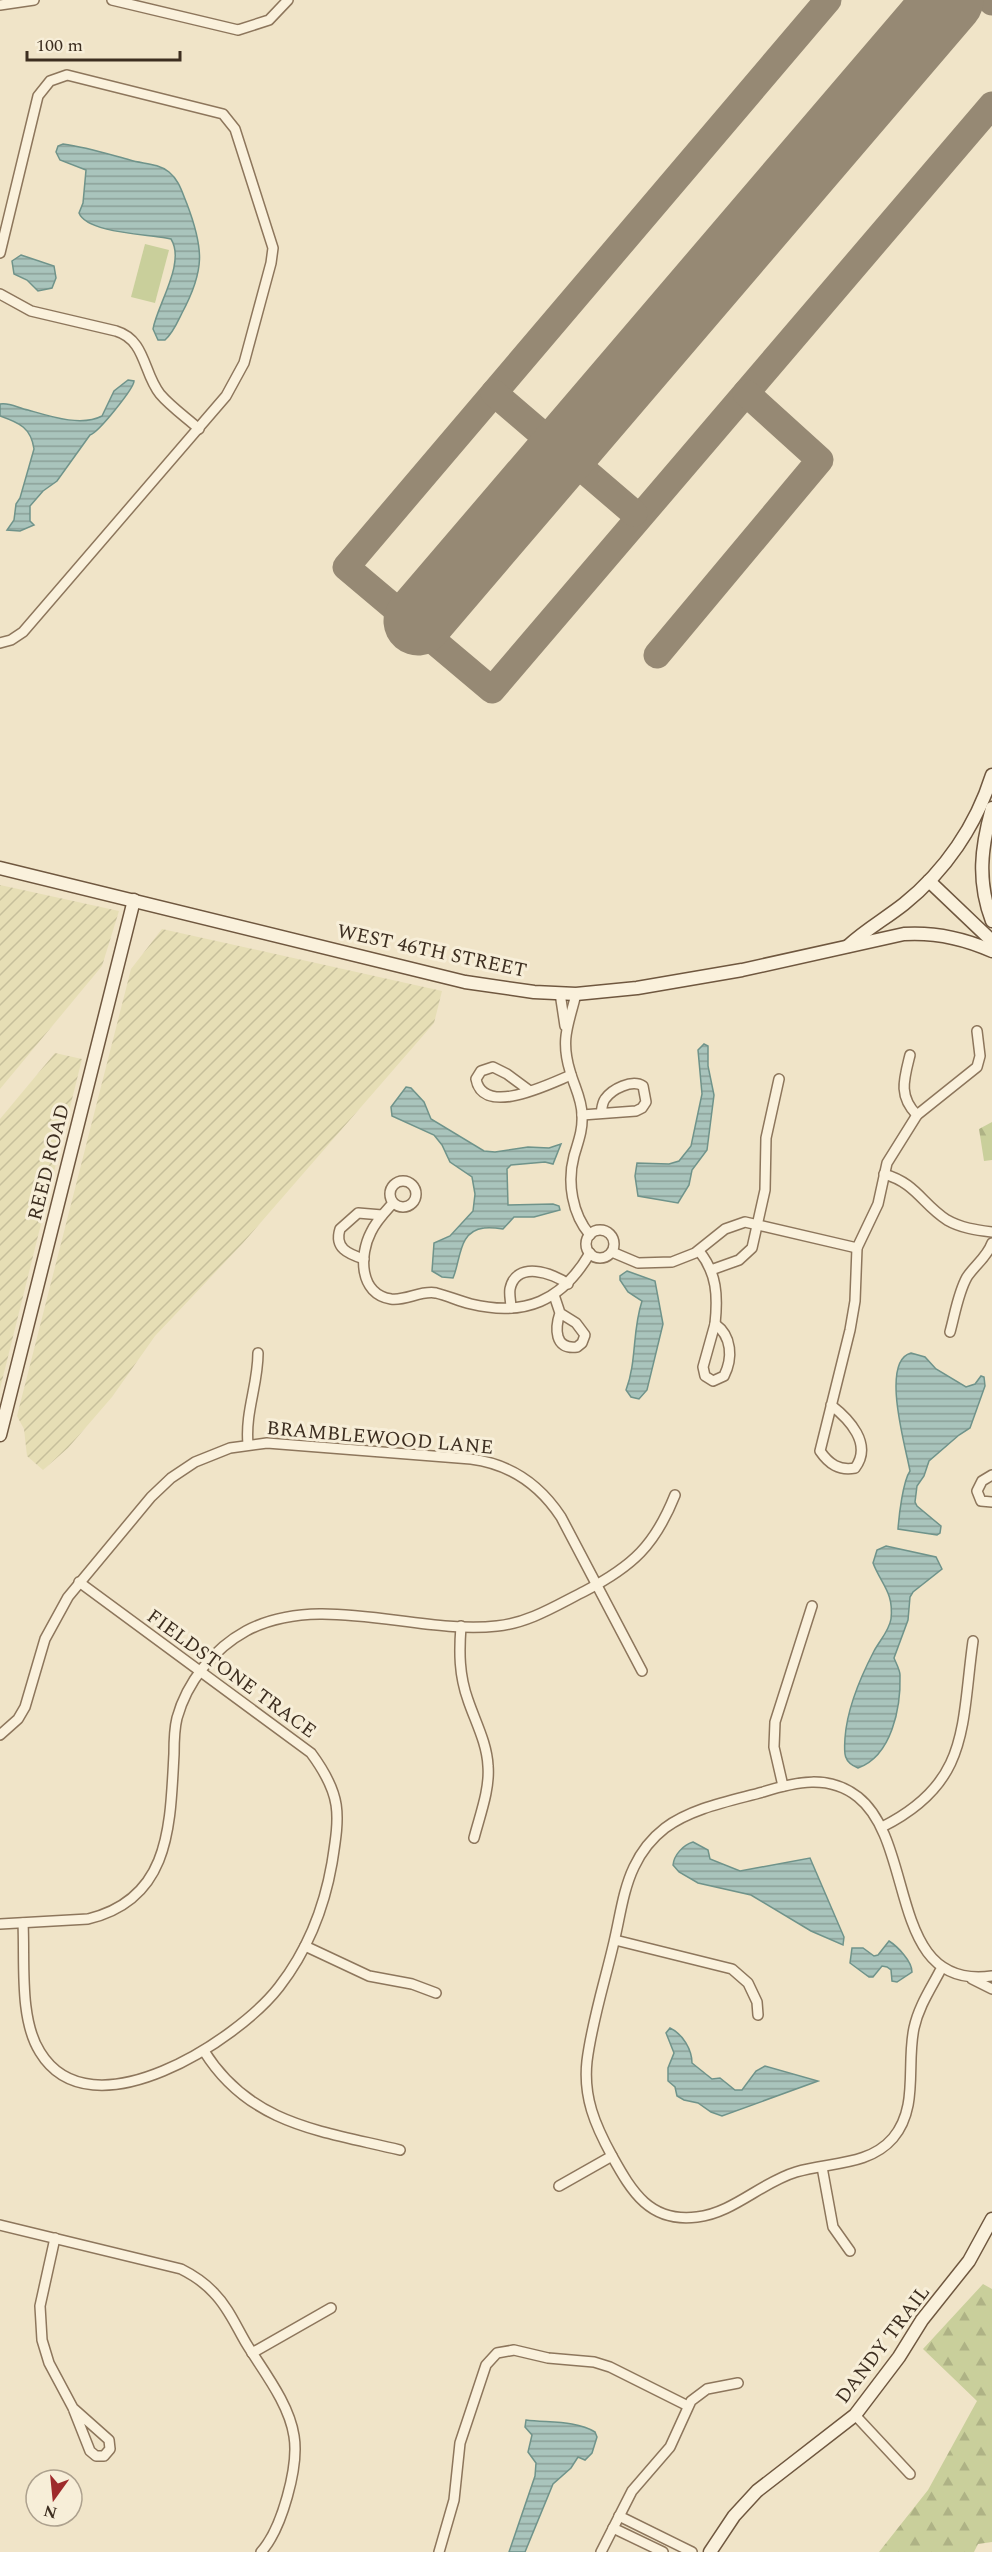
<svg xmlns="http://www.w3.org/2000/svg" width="992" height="2552" font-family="Spectral,serif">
<defs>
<pattern id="farmland-furrows" width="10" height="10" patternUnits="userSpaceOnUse" patternTransform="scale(1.5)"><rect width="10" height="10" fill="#e6deb5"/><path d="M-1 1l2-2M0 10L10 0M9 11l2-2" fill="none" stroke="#c6bf9b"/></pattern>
<pattern id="forest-firs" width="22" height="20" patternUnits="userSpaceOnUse" patternTransform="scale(1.5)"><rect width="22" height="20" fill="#c9cf9b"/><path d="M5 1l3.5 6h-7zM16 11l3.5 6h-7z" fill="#aeb285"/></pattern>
<pattern id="water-rules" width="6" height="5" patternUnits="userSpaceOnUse" patternTransform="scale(1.5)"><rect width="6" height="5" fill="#a9c4bc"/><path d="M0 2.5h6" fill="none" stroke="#8ba098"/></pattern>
</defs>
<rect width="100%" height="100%" fill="#f0e4c8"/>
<!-- farmland -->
<g fill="url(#farmland-furrows)">
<polygon points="0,885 119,911 102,966 0,1089"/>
<polygon points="162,929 442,991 434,1023 243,1243 155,1336 112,1397 68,1448 43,1470 27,1456 24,1429 17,1416 131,969"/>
<polygon points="55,1053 82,1059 0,1389 0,1119"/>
</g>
<!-- green -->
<polygon fill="#c9cf9b" points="145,244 169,250 155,303 131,297"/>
<!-- forest -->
<g fill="url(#forest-firs)">
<polygon points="992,1122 992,1160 984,1161 979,1129"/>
<polygon points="983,2284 992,2289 992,2542 978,2544 974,2552 879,2552 928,2490 977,2401 923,2349"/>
</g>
<!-- water -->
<g fill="url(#water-rules)" stroke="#6f938a" stroke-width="1.5">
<path d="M63 144C86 147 108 154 130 160 143 164 158 163 169 172 179 180 182 192 187 204 204 249 205 270 182 313 177 323 173 333 165 340H158L153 329C157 305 186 263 171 239L166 238C146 234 87 233 79 213L83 203 86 170 60 160 56 152 58 146Z"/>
<polygon points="21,255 54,266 56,278 52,288 38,291 27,280 14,274 12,261"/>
<path d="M128 380 134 381C134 388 99 432 90 435L57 481 43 491 30 506V521L34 525 20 531 7 530 14 520 16 504 20 498 34 449C31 428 20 423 0 416V404C9 402 18 408 28 410 49 416 81 427 102 416L114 391Z"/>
<polygon points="704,1044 708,1046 708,1066 714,1095 707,1150 692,1170 689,1185 678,1203 638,1196 635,1176 637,1163 669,1164 679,1161 691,1146 702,1094 698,1050"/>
<path d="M406 1087 411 1088 424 1102 431 1119 484 1151 495 1152 528 1147 549 1148 561 1144 553 1164 545 1162 511 1165 507 1169 508 1205 553 1204 559 1206 560 1210 534 1217H514L503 1229C497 1228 490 1227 484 1228 458 1231 461 1260 453 1278L442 1277 432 1271 434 1243 450 1236 473 1211 475 1194 472 1177 450 1162 442 1145 434 1135 392 1116 391 1107Z"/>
<path d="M627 1271 655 1281 663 1324 647 1390 639 1399 631 1397 626 1390C637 1361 632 1331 642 1301L628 1292 620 1280V1276Z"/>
<path d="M911 1353 925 1357 936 1369 966 1387 975 1384 981 1376 984 1377 985 1386 970 1428 959 1435 929 1461 924 1476 917 1486 915 1502 917 1506 941 1526 940 1533 937 1535 898 1529C899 1515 903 1481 910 1471 906 1448 880 1361 911 1353Z"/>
<path d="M886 1546 936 1557 942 1569 913 1592 910 1597 908 1620 894 1658C896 1663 900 1670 900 1675 901 1707 892 1756 858 1768 843 1762 844 1753 845 1738 847 1708 860 1678 874 1651 880 1640 889 1631 891 1619 894 1592 881 1584 873 1563L877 1550Z"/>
<path d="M693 1842 708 1850 710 1859 740 1871 810 1858 844 1937 843 1945 811 1931 751 1895 698 1883 679 1872 673 1865C674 1855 683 1845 693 1842Z"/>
<path d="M889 1941C897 1946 912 1961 912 1972L897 1982 892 1981 891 1970 887 1967 882 1966 873 1977H869L850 1963 852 1948H863L874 1956 878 1955Z"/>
<path d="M670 2028C683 2034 692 2050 692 2063L712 2079 720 2078 735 2090H742L756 2071 765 2066 818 2081 722 2116 711 2112 698 2103 684 2100 677 2096 675 2087 668 2081V2068L674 2053 666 2033Z"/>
<path d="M526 2420C547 2423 576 2420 595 2432L597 2437 592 2453 585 2460 578 2457 571 2468 553 2484 525 2552H509L535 2476 536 2463 528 2452 532 2435 525 2427Z"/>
</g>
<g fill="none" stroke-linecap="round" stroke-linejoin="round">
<!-- taxiway -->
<g stroke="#968974" stroke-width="27">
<polyline points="828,0 346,567 492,690 992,105"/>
<polyline points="990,0 992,2"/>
<polyline points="494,393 634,513"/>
<polyline points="657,655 820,460 746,393"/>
</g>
<!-- runway -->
<polyline stroke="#968974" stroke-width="69" points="418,621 949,0"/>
<defs>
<g id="street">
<polyline points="112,0 238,30 269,20 288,0"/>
<polyline points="0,5 34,0"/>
<polyline points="0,253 38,96 50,81 67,75 223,114 235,129 273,248 271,263 244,363 226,396 23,632 11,640 0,643"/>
<path d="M0 294 31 311 116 331C146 340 143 373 160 394 171 407 187 418 199 429"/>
<polyline points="560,993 565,1026"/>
<path d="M576 994C569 1024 560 1038 570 1071 574 1086 582 1099 582 1115 583 1130 578 1142 574 1156 567 1182 572 1214 590 1235"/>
<path d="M910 1055C904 1079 898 1096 917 1115"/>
<path d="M530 1091 507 1074 493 1067 481 1071 476 1079C483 1118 551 1083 571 1075"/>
<path d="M582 1115 636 1111 642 1108 646 1102 643 1086C632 1079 612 1089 605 1099 602 1103 602 1109 601 1113"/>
<path d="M884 1174C916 1183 922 1204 947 1220 961 1228 976 1230 992 1232"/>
<circle cx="403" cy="1194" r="13"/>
<path d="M393 1203C385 1212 376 1221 371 1232 359 1255 359 1294 391 1299 406 1301 421 1290 436 1293 448 1296 459 1301 471 1304 525 1317 562 1301 590 1253"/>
<circle cx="600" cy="1244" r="14"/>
<path d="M699 1251C717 1273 718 1296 715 1324"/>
<polyline points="612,1252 638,1263 672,1262 695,1253 725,1229 745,1222 857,1248"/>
<path d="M364 1259C348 1254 334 1248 340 1229L358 1213 382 1215"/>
<polyline points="711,1270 739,1260 752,1248 765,1190 766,1138 779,1079"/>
<path d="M554 1295 560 1313 576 1323 585 1335 582 1343 577 1347C554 1350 555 1328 560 1313"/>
<path d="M511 1308C511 1302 509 1295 510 1289 516 1260 553 1273 568 1284"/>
<path d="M715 1324C732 1336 733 1358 724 1376L713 1381 705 1376 703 1367Z"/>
<path d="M950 1332C955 1314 958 1293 967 1277 975 1265 987 1257 992 1243"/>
<path d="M831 1405C849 1419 873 1444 855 1468 839 1471 829 1464 820 1451L850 1330 855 1301 857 1248 878 1204 887 1163 917 1115 977 1067 980 1056 977 1031"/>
<path d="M248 1444C245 1412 258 1385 258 1353"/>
<polyline points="992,1475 982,1481 977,1491 981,1501 992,1502"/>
<path d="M461 1626C459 1652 459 1675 468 1700 475 1721 487 1743 488 1766 490 1789 480 1815 474 1838"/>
<path d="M0 1735 18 1719 25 1707 45 1639 68 1597 151 1497 171 1478 195 1462 230 1448 267 1443 471 1459C510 1464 540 1485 561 1517L642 1671"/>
<polyline points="783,1786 774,1747 775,1722 812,1606"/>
<path d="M882 1827C970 1783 961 1727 973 1641"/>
<path d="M23 1923C25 1962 19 2019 40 2052 91 2136 238 2040 279 1987 307 1951 324 1909 332 1863 340 1813 342 1795 311 1753L79 1582"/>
<path d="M0 1924 88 1919C171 1899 170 1825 174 1754 174 1742 174 1730 177 1718 187 1682 213 1649 246 1631 320 1591 417 1635 497 1626 529 1623 557 1605 585 1591 633 1566 655 1545 675 1495"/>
<polyline points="615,1940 732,1969 748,1983 757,2002 758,2015"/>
<polyline points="305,1946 369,1976 412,1984 436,1993"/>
<path d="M942 1967C932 1987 919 2005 914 2028 906 2065 919 2107 893 2138 869 2166 829 2162 796 2172 762 2182 733 2213 697 2217 650 2223 632 2192 612 2156 595 2125 583 2097 587 2061 592 2021 605 1981 614 1942 620 1917 623 1890 634 1867 641 1852 652 1838 665 1828 692 1808 730 1801 763 1792 795 1782 829 1774 858 1797 917 1844 887 1991 992 1976"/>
<polyline points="972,1979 992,1989"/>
<path d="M204 2051C250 2125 322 2131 400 2150"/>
<polyline points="822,2167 833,2227 850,2251"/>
<polyline points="559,2186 612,2156"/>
<path d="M0 2225 181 2269C193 2275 205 2283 214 2293 228 2307 236 2326 246 2343 263 2371 289 2403 294 2436 299 2466 282 2529 261 2552"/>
<polyline points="55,2238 40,2306 42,2340 49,2363 73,2408 90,2451 96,2456 104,2456 110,2449 109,2440 73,2408"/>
<polyline points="252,2353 331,2308"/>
<polyline points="855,2415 910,2474"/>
<polyline points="619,2516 692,2552"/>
<polyline points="613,2528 663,2552"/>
<polyline points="439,2552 454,2500 460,2443 486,2365 497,2353 514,2350 548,2358 594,2362 610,2367 688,2406"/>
<polyline points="601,2552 632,2491 670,2447 691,2401 707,2389 738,2383"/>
</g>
<g id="secondary">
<path d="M992 808C981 848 977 881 992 921"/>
<path d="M0 868 465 982 534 992 576 994 637 988 742 970 904 934C936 932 963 938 992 951"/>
<polyline points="929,881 992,941"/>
<path d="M848 946C865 930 885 919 904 904 945 871 976 826 992 775"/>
<polyline points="0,1435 134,900"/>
<polyline points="710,2552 734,2516 757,2491 855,2415 899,2357 922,2320 969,2261 992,2219"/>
</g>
</defs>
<!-- street casing -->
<use href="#street" stroke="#8d765c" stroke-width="12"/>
<!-- secondary casing -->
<use href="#secondary" stroke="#6f573f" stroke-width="15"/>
<!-- street -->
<use href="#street" stroke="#faf1dc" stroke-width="9"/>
<!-- secondary -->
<use href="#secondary" stroke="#faf1dc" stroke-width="12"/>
</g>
<g text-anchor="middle" stroke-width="6" stroke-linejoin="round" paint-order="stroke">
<!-- street labels -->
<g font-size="20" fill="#3d2e20" stroke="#f7eed8">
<text transform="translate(432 950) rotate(12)" y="7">WEST 46TH STREET</text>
<text transform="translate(48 1162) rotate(-76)" y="7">REED ROAD</text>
<text transform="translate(380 1437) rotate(5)" y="7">BRAMBLEWOOD LANE</text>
<text transform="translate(232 1673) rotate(36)" y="7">FIELDSTONE TRACE</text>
<text transform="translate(882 2344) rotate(-53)" y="7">DANDY TRAIL</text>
</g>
</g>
<!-- north arrow -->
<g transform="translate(54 2498) rotate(195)"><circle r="28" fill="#f7eed8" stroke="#ada18e" stroke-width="1.5"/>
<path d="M0-4.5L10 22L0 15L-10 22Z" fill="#9e2a2b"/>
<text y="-9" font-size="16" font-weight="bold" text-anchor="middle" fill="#3d2e20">N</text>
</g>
<!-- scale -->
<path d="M27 51v9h153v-9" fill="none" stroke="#3d2e20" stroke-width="3"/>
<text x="36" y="51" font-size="18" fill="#3d2e20" stroke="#f7eed8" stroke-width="4.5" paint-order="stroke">100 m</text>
</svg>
